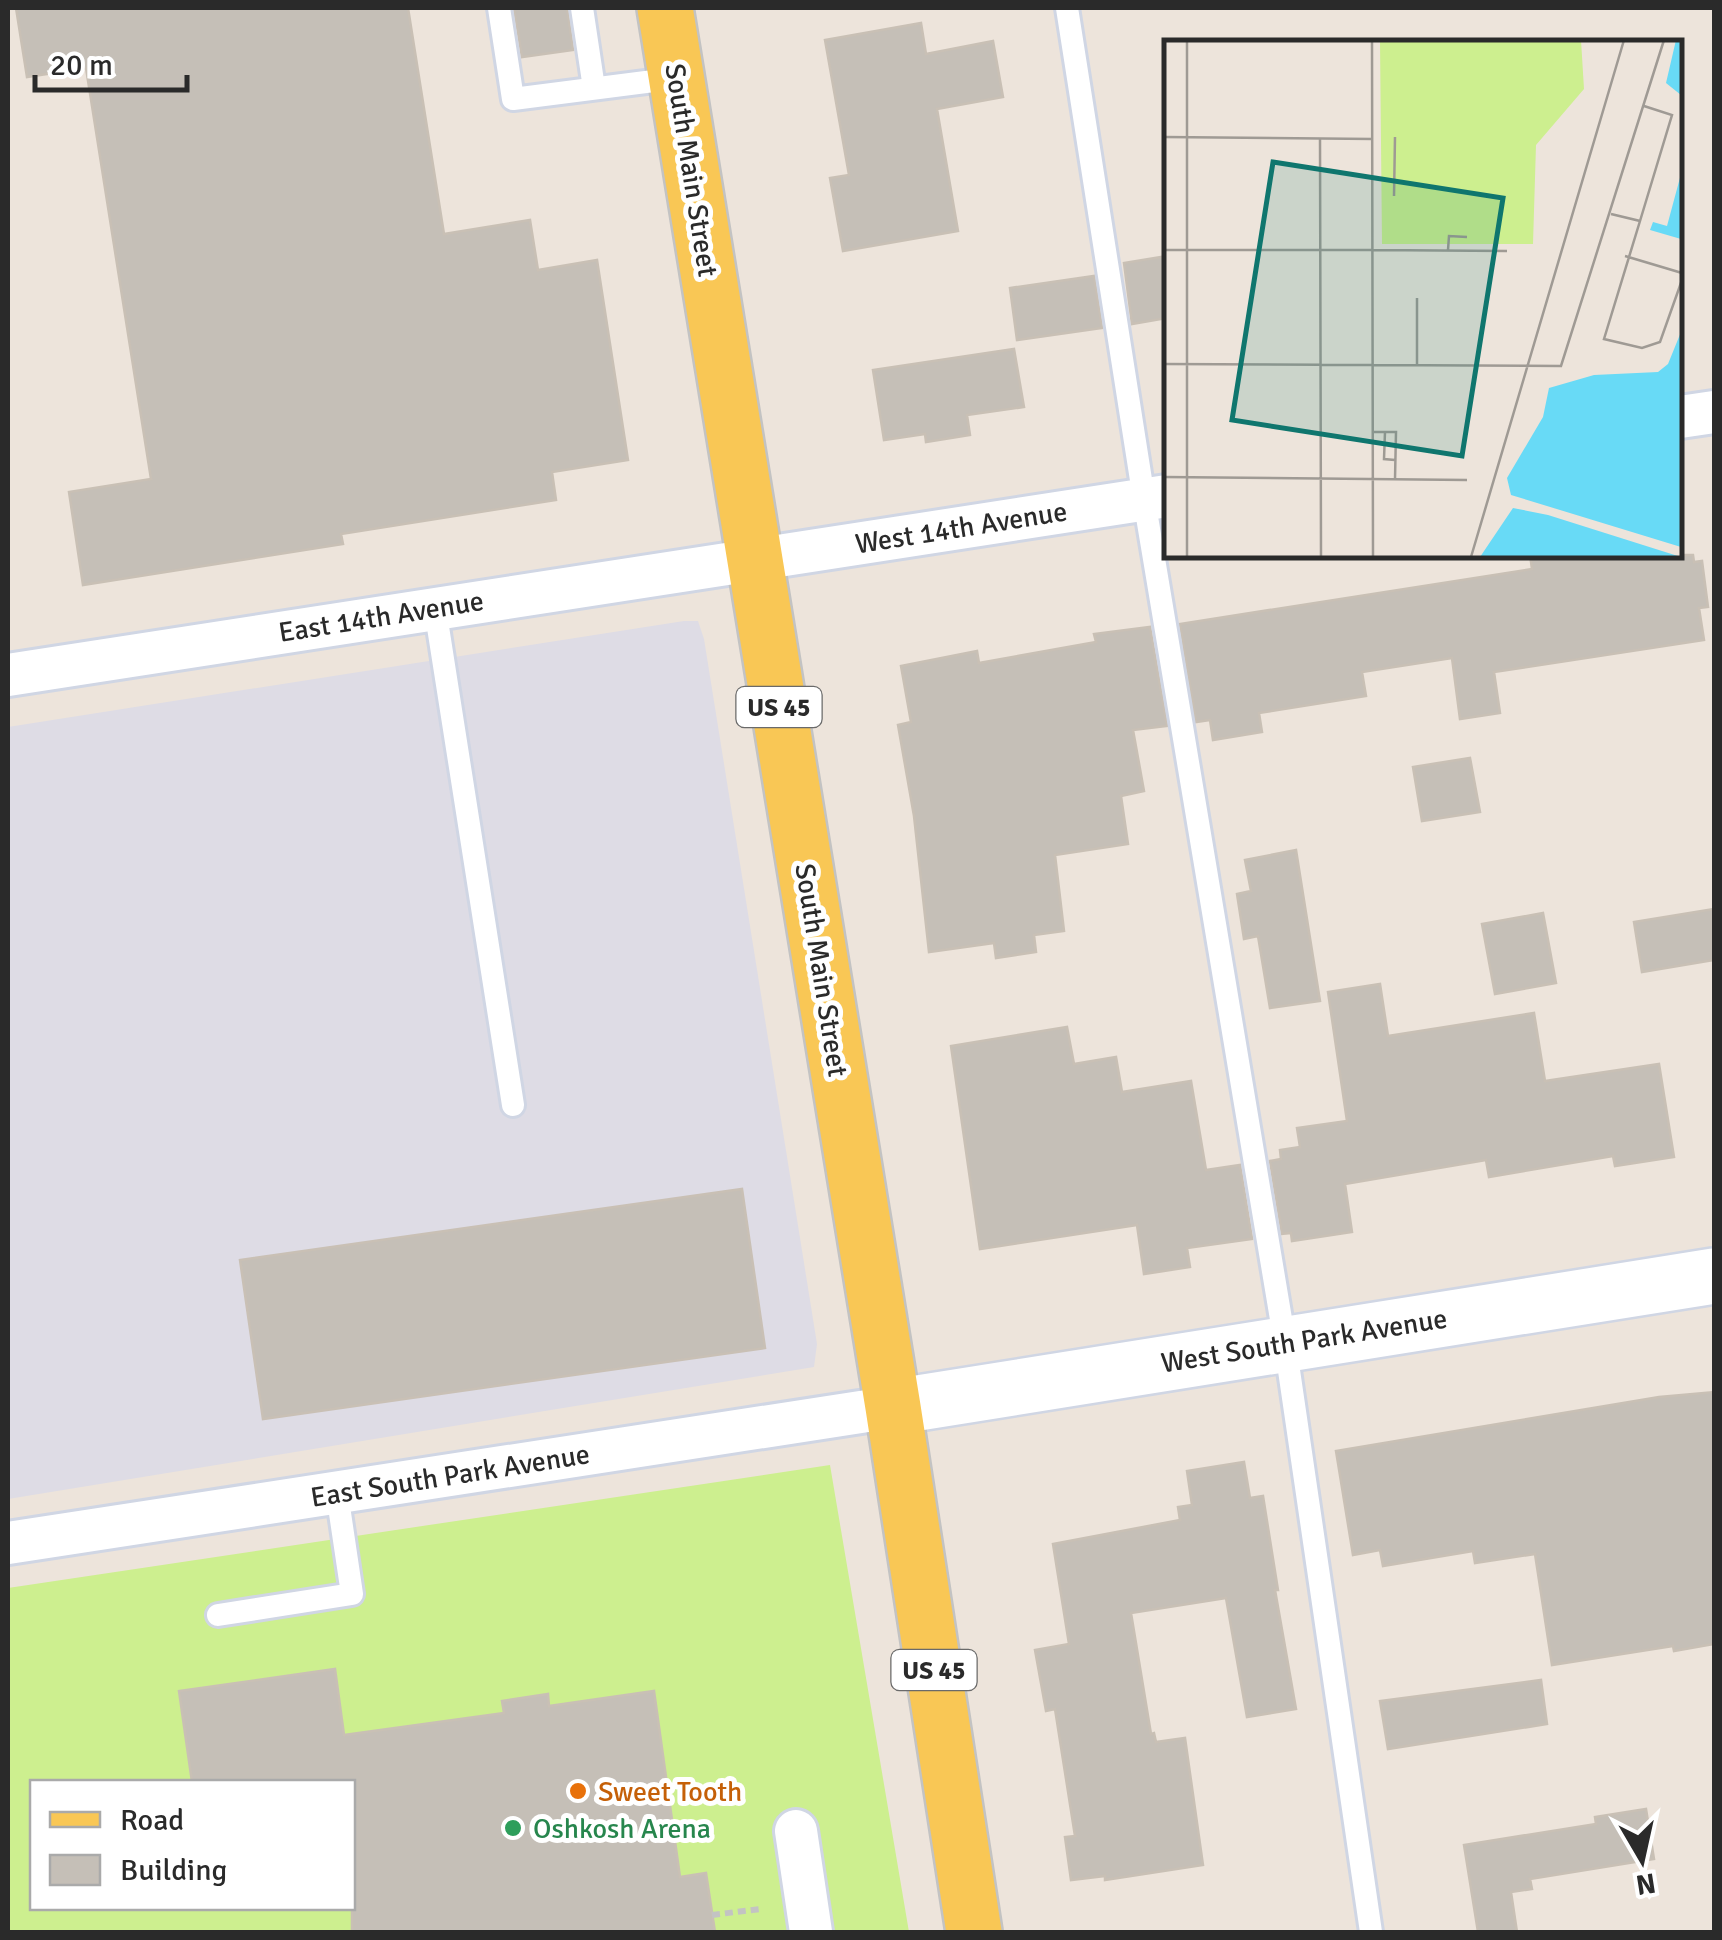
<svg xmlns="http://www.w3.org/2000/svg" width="1722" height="1940" font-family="Signika,sans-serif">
<rect width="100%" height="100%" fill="#ede4db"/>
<!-- industrial -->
<polygon fill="#dedce5" points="684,621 698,621 704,639 817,1344 814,1367 8,1499 8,727"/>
<!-- pitch -->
<path fill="#cdef8f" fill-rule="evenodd" d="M830 1465 909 1932H8V1588ZM32 1782H352V1908H32Z"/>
<!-- building -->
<g fill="#c5bfb7" stroke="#c9c0b5" stroke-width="2.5">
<polygon points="16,8 408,8 444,234 530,220 538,270 597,260 628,460 552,472 556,500 341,534 343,544 83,585 69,492 151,479 86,68 27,77"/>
<polygon points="514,8 567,8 573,50 522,57"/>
<polygon points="921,23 926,54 993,41 1003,97 937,109 958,231 843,251 830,178 849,175 825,40"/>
<polygon points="1167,256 1167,318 1132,324 1124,263"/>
<polygon points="1094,276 1102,328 1017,340 1010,288"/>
<polygon points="1014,349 1024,407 967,415 970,435 926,442 925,434 884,440 873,370"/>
<polygon points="1530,555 1693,555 1694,562 1702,561 1708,607 1699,608 1704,640 1494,672 1500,713 1460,719 1452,658 1362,672 1366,696 1259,713 1262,732 1213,740 1210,720 1196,722 1180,624 1532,569"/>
<polygon points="1150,627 1167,726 1133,730 1144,791 1121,796 1128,844 1055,855 1064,931 1034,935 1036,952 996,958 994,943 929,952 914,816 898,725 911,722 901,666 977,651 979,663 1096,642 1094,634"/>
<polygon points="1470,758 1480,812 1422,821 1413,767"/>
<polygon points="1296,850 1320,1001 1270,1008 1258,936 1244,939 1237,894 1251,891 1245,860"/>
<polygon points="1714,909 1714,960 1642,972 1634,922"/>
<polygon points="1543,913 1556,983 1495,994 1482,924"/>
<polygon points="1380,984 1388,1036 1534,1013 1545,1081 1659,1064 1674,1157 1615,1166 1613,1156 1489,1177 1486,1160 1345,1184 1352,1232 1292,1241 1291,1233 1282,1234 1270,1161 1281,1159 1280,1150 1300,1147 1297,1128 1347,1121 1328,992"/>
<polygon points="1067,1027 1074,1064 1116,1057 1122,1092 1191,1081 1206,1170 1240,1165 1252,1239 1187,1248 1190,1267 1144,1274 1137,1225 980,1249 951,1046"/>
<polygon points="742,1189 765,1348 263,1419 240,1260"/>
<polygon points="1714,1392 1714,1644 1674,1651 1673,1646 1552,1665 1535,1554 1475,1563 1473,1551 1383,1566 1380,1550 1353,1555 1336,1451 1659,1397"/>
<polygon points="1244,1462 1250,1498 1263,1496 1278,1590 1275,1590 1296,1709 1247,1717 1226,1598 1131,1613 1151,1734 1154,1733 1156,1742 1185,1738 1203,1865 1105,1880 1105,1876 1071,1880 1065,1837 1075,1836 1055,1709 1046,1711 1035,1650 1069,1644 1053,1544 1180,1520 1178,1507 1192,1505 1187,1471"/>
<polygon points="335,1669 344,1735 504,1713 502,1701 548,1694 549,1706 654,1691 680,1877 706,1873 715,1932 352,1932 352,1782 192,1782 179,1691"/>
<polygon points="1541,1680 1547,1724 1388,1749 1380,1701"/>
<polygon points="1646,1809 1654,1859 1530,1879 1532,1889 1511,1892 1517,1932 1478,1932 1464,1845 1596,1824 1595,1817"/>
</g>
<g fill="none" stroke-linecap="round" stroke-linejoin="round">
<defs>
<g id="lane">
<polyline points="499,8 513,99 677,78"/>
<polyline points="582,8 594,88"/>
<polyline points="1067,8 1144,499 1285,1343 1371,1932"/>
<polyline points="435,608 513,1105"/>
<polyline points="218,1615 352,1594 337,1493"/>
</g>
<g id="street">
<polyline points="1680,417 1714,412"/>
<polyline points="8,675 1167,496"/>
<polyline points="8,1543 893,1407"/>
<polyline points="796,1831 811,1932"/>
</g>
<polyline id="secondary" points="893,1407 1714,1276"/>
<polyline id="primary" points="665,8 893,1407 974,1932"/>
</defs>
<!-- lane casing -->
<use href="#lane" stroke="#d0d6e4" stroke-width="28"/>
<!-- street casing -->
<use href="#street" stroke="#d0d6e4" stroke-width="48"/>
<!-- secondary casing -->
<use href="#secondary" stroke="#d0d6e4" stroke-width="60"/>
<!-- primary casing -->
<use href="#primary" stroke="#c3c3c3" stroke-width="60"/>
<!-- path -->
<polyline stroke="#c3c3c3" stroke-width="6" stroke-dasharray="8 5" stroke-linecap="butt" points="712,1915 760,1909"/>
<!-- lane -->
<use href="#lane" stroke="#fff" stroke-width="22"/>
<!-- street -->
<use href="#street" stroke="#fff" stroke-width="42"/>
<!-- secondary -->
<use href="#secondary" stroke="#fff" stroke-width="55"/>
<!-- primary -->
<use href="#primary" stroke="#f9c755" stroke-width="55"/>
</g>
<!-- markers -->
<circle fill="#e8710a" stroke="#fff" stroke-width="4" cx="578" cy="1791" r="10"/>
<circle fill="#2e9e5b" stroke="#fff" stroke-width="4" cx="513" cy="1828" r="10"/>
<g text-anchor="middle" stroke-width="10" stroke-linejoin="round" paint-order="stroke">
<!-- shield labels -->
<g fill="#fff" stroke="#6a6a6a" stroke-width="2.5">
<rect x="736.5" y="687" width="85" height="40" rx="8"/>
<rect x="891.5" y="1650" width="85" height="40" rx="8"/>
</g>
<g font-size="25" font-weight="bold" fill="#2a2a2a">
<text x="779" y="716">US 45</text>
<text x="934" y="1679">US 45</text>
</g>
<!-- street labels -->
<g font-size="28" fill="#2a2a2a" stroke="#fff">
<text transform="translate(692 170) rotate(81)" y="10">South Main Street</text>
<text transform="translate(961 527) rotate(-9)" y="10">West 14th Avenue</text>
<text transform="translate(381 616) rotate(-9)" y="10">East 14th Avenue</text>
<text transform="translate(822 970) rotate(81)" y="10">South Main Street</text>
<text transform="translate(1304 1340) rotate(-9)" y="10">West South Park Avenue</text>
<text transform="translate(450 1475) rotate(-9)" y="10">East South Park Avenue</text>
</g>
<!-- food labels -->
<g font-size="28" fill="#c56008" stroke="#fff" text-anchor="start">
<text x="598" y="1801">Sweet Tooth</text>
</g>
<!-- leisure labels -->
<g font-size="28" fill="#27864d" stroke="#fff" text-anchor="start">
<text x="533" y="1838">Oshkosh Arena</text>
</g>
</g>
<!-- overview -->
<g transform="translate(1164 40)">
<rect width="518" height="518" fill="#ede4db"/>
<path d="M417 0 420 49 372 105 369 204H218L216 1Z" fill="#cdef8f"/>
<path d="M512 0H517V55L502 43ZM517 134V199L486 190 489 182 503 186ZM517 292V507L347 455 343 438 379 377 385 348 430 335 494 332 504 324ZM349 468 384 475 517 517H316Z" fill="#68daf6"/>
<path fill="none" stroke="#9f9a94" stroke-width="2.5" d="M208 0 209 517M0 97 209 99M156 98 157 517M230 156 231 97M447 174 476 181 440 299 478 308 496 302 518 240M476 181 508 75 480 66M0 210H208M208 210 343 211M284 210 285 196 303 197M461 216 518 233M0 324 397 326 500 0M253 326V258M209 392H232L231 439M221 392 220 419 231 420M0 437 303 440M23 517V0M307 517 460 0"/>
<path fill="#0f766e" fill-opacity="0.15" stroke="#0f766e" stroke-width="5" d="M109 122 339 158 298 416 68 380Z"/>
<rect width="518" height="518" fill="none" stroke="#2a2a2a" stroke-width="5"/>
</g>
<!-- border -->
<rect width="1722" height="1940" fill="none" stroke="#2a2a2a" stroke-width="20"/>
<!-- legend -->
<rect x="30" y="1780" width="325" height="130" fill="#ffffff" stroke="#aaaaaa" stroke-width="2.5"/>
<rect x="50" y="1812" width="50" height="15" fill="#f9c755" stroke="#aaaaaa" stroke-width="2.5"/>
<text x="120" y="1830" font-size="30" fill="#2a2a2a">Road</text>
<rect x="50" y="1855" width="50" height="30" fill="#c5bfb7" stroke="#aaaaaa" stroke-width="2.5"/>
<text x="120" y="1880" font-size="30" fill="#2a2a2a">Building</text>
<!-- north arrow -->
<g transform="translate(1642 1860) rotate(171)" stroke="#ffffff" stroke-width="8" paint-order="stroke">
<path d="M0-8L18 38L0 25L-18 38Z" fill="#2a2a2a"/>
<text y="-15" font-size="28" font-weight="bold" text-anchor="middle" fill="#2a2a2a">N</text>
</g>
<!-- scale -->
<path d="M35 75v15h152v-15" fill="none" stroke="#2a2a2a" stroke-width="5"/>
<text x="50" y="75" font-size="30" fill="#2a2a2a" stroke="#ffffff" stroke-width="8" paint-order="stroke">20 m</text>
</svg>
